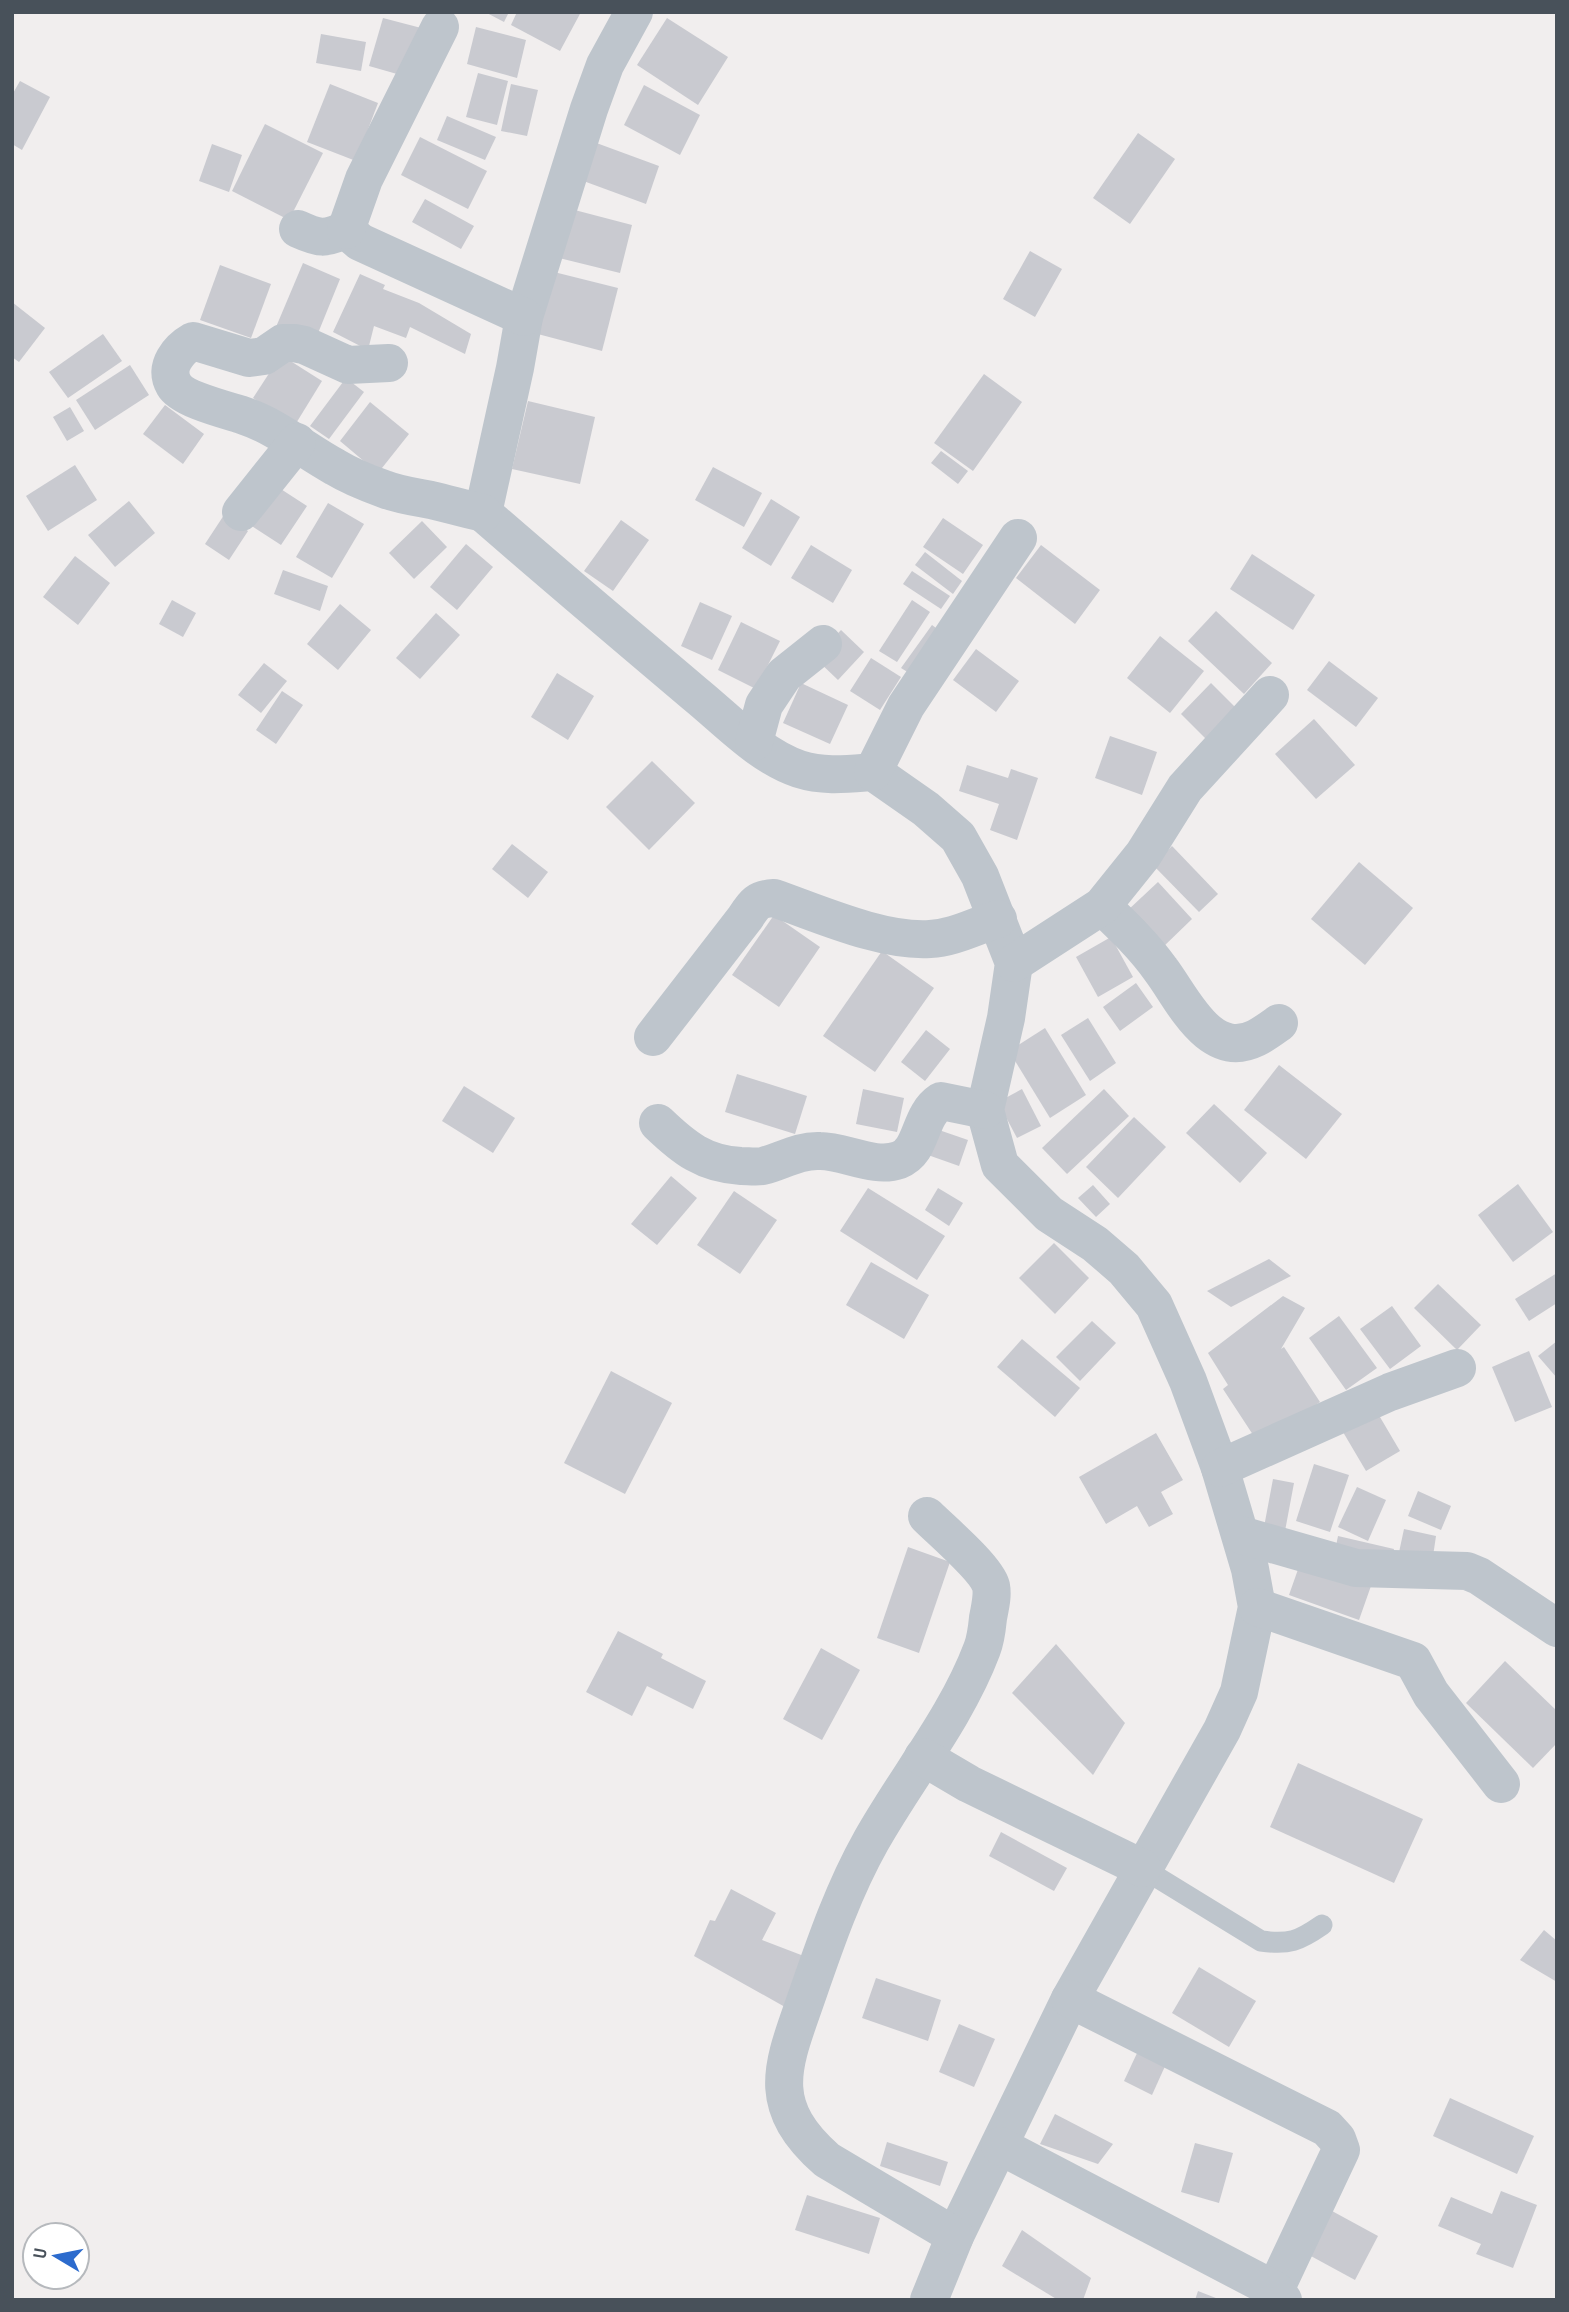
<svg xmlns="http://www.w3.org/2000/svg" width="1569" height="2312" font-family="'Sofia Sans Condensed',sans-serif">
<rect width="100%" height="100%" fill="#f1eeee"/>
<!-- building -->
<g fill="#c9cad0">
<polygon points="485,12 509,12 504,22"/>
<polygon points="517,12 581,12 560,51 511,25"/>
<polygon points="383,18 425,29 411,78 369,66"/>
<polygon points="667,18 728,57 698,105 637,65"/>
<polygon points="476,27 526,40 517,78 467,64"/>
<polygon points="321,34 366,42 361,71 316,63"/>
<polygon points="478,73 508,81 497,125 466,117"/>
<polygon points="20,81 50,97 22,150 12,144 12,95"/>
<polygon points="330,84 378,103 356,161 307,142"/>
<polygon points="511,84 538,90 527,136 501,131"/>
<polygon points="644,85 700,115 680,155 624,125"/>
<polygon points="447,116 496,137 485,160 437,140"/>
<polygon points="265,124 323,153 289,220 232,191"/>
<polygon points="1138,133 1175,159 1130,224 1093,198"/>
<polygon points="420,137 487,171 468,209 401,175"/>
<polygon points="591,141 659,166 646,204 578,179"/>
<polygon points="212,144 242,155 229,192 199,181"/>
<polygon points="425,199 474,226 461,249 412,222"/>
<polygon points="567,208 632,225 620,273 555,257"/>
<polygon points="1030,251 1062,269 1035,317 1003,299"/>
<polygon points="303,263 340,279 314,343 276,327"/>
<polygon points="220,265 271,284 251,338 200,320"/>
<polygon points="550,271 618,288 602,351 534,333"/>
<polygon points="360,274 385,285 383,289 419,303 471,334 465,354 410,327 406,338 374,326 368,350 333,332"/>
<polygon points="12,302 45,328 19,362 12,357"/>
<polygon points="103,334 122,361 68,398 49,372"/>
<polygon points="281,355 322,381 295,425 253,398"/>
<polygon points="130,365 149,395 95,430 76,400"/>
<polygon points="984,374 1022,402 973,471 934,443"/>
<polygon points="346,378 364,392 329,439 310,426"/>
<polygon points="528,401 595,417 580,484 512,469"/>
<polygon points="370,402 409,434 378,473 340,441"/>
<polygon points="165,405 204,434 183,464 143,434"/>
<polygon points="70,407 84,431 67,441 53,417"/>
<polygon points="941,451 968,471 958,484 931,463"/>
<polygon points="75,465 97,500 48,531 26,496"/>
<polygon points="713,467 762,493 744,527 695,500"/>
<polygon points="270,482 307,506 281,545 244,521"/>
<polygon points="771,499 800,517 771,566 742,548"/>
<polygon points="129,501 155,533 115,567 88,535"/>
<polygon points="328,503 364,524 332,578 296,557"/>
<polygon points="224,515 248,531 229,560 205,544"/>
<polygon points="943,518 983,545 963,574 923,547"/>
<polygon points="621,520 649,540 613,591 584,571"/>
<polygon points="422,521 447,547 414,579 389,553"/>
<polygon points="466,544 493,567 457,610 430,587"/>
<polygon points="811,545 852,570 833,603 791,578"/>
<polygon points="1041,545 1100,590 1075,624 1016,578"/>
<polygon points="925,552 962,581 953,594 915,565"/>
<polygon points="1252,554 1315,595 1293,630 1230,589"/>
<polygon points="75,556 110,583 78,625 43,597"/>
<polygon points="283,570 328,586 320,611 274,594"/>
<polygon points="912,571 950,596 941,609 903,584"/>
<polygon points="172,600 196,613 183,637 159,624"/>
<polygon points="912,600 930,612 897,662 879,651"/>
<polygon points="700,602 732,616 712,660 681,646"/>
<polygon points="340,604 371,630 338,670 307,644"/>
<polygon points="1216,611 1272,663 1244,694 1188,641"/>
<polygon points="436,613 460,635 420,679 396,658"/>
<polygon points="741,622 780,641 756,689 718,670"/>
<polygon points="932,625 944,634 914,676 901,668"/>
<polygon points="841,630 864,652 838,680 815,658"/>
<polygon points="1160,636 1204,671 1170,713 1127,678"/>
<polygon points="976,649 1019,681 996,712 953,680"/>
<polygon points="871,658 901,677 880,710 850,691"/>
<polygon points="1329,661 1378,698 1356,727 1307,690"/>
<polygon points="264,663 287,681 261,713 238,695"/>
<polygon points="557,673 594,696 568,740 531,717"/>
<polygon points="801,683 848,705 830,744 783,723"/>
<polygon points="1211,683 1238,710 1208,741 1181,714"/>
<polygon points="282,691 303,705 276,744 256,730"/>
<polygon points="1314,719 1355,765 1316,799 1275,754"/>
<polygon points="1110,736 1157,752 1142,795 1095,778"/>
<polygon points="652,761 695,803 649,850 606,807"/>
<polygon points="967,765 1008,778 1011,769 1038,778 1017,840 990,830 999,804 959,791"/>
<polygon points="512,844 548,872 528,898 492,869"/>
<polygon points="1172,846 1218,894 1199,912 1153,865"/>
<polygon points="1359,862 1413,908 1365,965 1311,919"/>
<polygon points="1158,882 1192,919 1162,948 1127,911"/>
<polygon points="774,915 820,947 779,1007 732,975"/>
<polygon points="1111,937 1133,977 1098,997 1076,957"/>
<polygon points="882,951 934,988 875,1072 823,1036"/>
<polygon points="1136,983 1153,1007 1120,1031 1103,1007"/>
<polygon points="1088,1018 1116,1063 1090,1081 1061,1035"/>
<polygon points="1045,1028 1086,1095 1050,1118 1009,1051"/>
<polygon points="926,1030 950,1049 925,1081 901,1062"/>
<polygon points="1279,1065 1342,1114 1306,1159 1244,1110"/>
<polygon points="737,1074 807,1096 795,1134 725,1112"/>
<polygon points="464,1086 515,1118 493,1153 442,1121"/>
<polygon points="863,1089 904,1098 897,1132 856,1124"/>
<polygon points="1022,1089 1041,1126 1017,1138 998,1102"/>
<polygon points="1104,1089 1129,1116 1067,1174 1042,1148"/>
<polygon points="1214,1104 1267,1153 1240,1183 1186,1133"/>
<polygon points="1134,1117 1166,1147 1118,1198 1086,1167"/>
<polygon points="936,1129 968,1140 959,1166 928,1155"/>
<polygon points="671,1176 697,1198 657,1245 631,1224"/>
<polygon points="1518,1184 1553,1232 1513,1262 1478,1215"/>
<polygon points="1093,1185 1110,1204 1096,1217 1078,1198"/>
<polygon points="868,1188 945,1236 917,1280 840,1231"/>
<polygon points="938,1188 963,1203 949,1226 925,1210"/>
<polygon points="734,1191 777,1220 740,1274 697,1245"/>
<polygon points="1054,1243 1089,1278 1055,1314 1019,1278"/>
<polygon points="1269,1259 1291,1276 1231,1307 1207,1291"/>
<polygon points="871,1262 929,1295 904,1339 846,1305"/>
<polygon points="1557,1273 1557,1303 1529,1321 1515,1299"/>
<polygon points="1438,1284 1481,1325 1457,1350 1414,1308"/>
<polygon points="1283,1296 1305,1308 1281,1349 1284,1347 1320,1402 1259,1444 1223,1389 1228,1385 1208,1353"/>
<polygon points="1392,1306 1421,1346 1390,1369 1360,1329"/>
<polygon points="1339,1316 1377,1368 1346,1390 1309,1338"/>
<polygon points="1092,1321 1116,1343 1080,1381 1056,1357"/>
<polygon points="1022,1339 1080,1388 1055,1417 997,1367"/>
<polygon points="1557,1341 1557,1378 1538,1356"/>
<polygon points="1529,1351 1552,1407 1515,1422 1492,1367"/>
<polygon points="611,1371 672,1403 625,1494 564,1463"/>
<polygon points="1377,1412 1400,1451 1366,1471 1343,1432"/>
<polygon points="1156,1433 1183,1480 1161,1492 1173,1514 1149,1527 1137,1506 1106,1524 1079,1477"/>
<polygon points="1314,1464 1349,1475 1330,1532 1296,1521"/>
<polygon points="1273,1479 1294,1483 1285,1531 1264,1527"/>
<polygon points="1357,1487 1386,1500 1368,1541 1338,1527"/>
<polygon points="1418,1491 1451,1506 1441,1530 1408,1516"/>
<polygon points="1404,1529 1436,1536 1432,1563 1398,1557"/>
<polygon points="1338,1536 1394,1549 1390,1564 1335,1551"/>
<polygon points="908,1547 950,1562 919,1653 877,1638"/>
<polygon points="1302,1558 1372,1583 1359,1620 1289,1595"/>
<polygon points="618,1631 663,1654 661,1658 706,1681 693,1709 647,1686 632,1716 586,1692"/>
<polygon points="1056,1644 1125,1723 1093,1775 1012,1693"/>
<polygon points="821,1648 860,1670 822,1740 783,1719"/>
<polygon points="1505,1661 1557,1711 1557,1743 1533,1768 1466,1703"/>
<polygon points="1298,1763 1423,1819 1394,1883 1270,1827"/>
<polygon points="1001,1832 1067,1868 1054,1891 989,1856"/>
<polygon points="731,1889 776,1913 762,1940 809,1958 785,2007 694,1956 710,1920 715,1921"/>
<polygon points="1544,1930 1557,1941 1557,1982 1520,1960"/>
<polygon points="1199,1967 1256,2001 1229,2047 1172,2013"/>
<polygon points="876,1978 941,2000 928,2041 862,2018"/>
<polygon points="959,2024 995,2039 974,2087 939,2072"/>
<polygon points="1138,2051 1166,2064 1152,2095 1124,2081"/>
<polygon points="1450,2098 1534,2136 1517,2174 1433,2136"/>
<polygon points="1055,2114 1113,2144 1098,2164 1040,2144"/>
<polygon points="887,2142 948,2162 940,2186 880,2166"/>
<polygon points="1195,2143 1233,2153 1219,2203 1181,2192"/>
<polygon points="1501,2191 1537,2205 1513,2268 1476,2254 1481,2244 1438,2226 1451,2197 1492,2214"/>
<polygon points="807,2195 880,2218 869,2254 795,2230"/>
<polygon points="1321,2205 1378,2236 1355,2280 1298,2249"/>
<polygon points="1022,2230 1091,2278 1083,2300 1058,2300 1002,2266"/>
<polygon points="1198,2291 1221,2300 1195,2300"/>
</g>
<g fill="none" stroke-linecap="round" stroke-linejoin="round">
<!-- service -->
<path stroke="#bec5cc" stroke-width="21" d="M1142 1868 1261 1941C1289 1945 1299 1941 1322 1925"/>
<!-- minor -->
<g stroke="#bec5cc" stroke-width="38">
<path d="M634 12 605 65 589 109 524 317 515 368 483 513C553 574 624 634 695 694 727 720 760 756 799 769 824 777 847 774 873 772L926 809 958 837 980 876 1014 963 1006 1018 985 1110 1000 1165 1049 1214 1095 1244 1124 1269 1154 1305 1188 1381 1220 1468 1250 1569 1257 1607 1239 1692 1222 1730 1070 1999 955 2236 929 2300"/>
<path d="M298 229C320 239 324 239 346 230L360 242 524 317"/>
<polyline points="346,230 364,179 440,27"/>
<path d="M389 363 348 365 304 345 294 343H283L264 356 249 358 193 341C179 349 163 367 174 385 182 399 226 410 242 415 276 426 304 450 335 467 350 476 367 483 384 489 399 495 415 497 431 500 448 504 465 509 483 513"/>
<polyline points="241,512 297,442"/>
<polyline points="754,742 764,705 784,675 823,644"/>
<polyline points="873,772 906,706 1018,538"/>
<path d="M1102 906C1123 926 1144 946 1161 970 1183 999 1209 1061 1256 1038 1264 1034 1272 1028 1279 1023"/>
<polyline points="1014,963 1102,906 1143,855 1185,788 1270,695"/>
<path d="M653 1037 745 918C754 904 757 899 774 898 820 914 882 942 930 939 954 938 975 926 998 919"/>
<path d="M658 1123C684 1148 704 1164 741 1166 748 1166 756 1167 763 1166 782 1161 799 1150 820 1151 845 1151 874 1169 899 1160 923 1151 918 1116 941 1101L985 1110"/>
<polyline points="1220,1468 1390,1392 1457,1368"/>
<path d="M927 1516C942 1531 986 1568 991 1586 993 1596 990 1607 988 1618 987 1628 986 1639 982 1649 956 1718 907 1777 871 1841 844 1889 826 1941 808 1993 784 2063 762 2103 827 2160L955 2236"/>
<polyline points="1241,1535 1356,1568 1467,1571 1479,1576 1557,1628"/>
<polyline points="1257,1607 1413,1661 1431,1694 1501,1784"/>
<polyline points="923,1757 969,1784 1142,1868"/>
<polyline points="1070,1999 1327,2128 1337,2139 1341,2150 1275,2290"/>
<polyline points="1000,2146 1275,2290 1283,2300"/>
</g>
</g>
<!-- border -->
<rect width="1569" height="2312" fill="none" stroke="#48515a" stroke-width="28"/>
<!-- north arrow -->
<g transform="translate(56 2256) rotate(280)"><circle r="33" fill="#ffffff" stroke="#b6b9bd" stroke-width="2"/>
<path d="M0-5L12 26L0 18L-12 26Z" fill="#2c6bcd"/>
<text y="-10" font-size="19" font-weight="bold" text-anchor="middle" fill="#48515a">U</text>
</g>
</svg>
